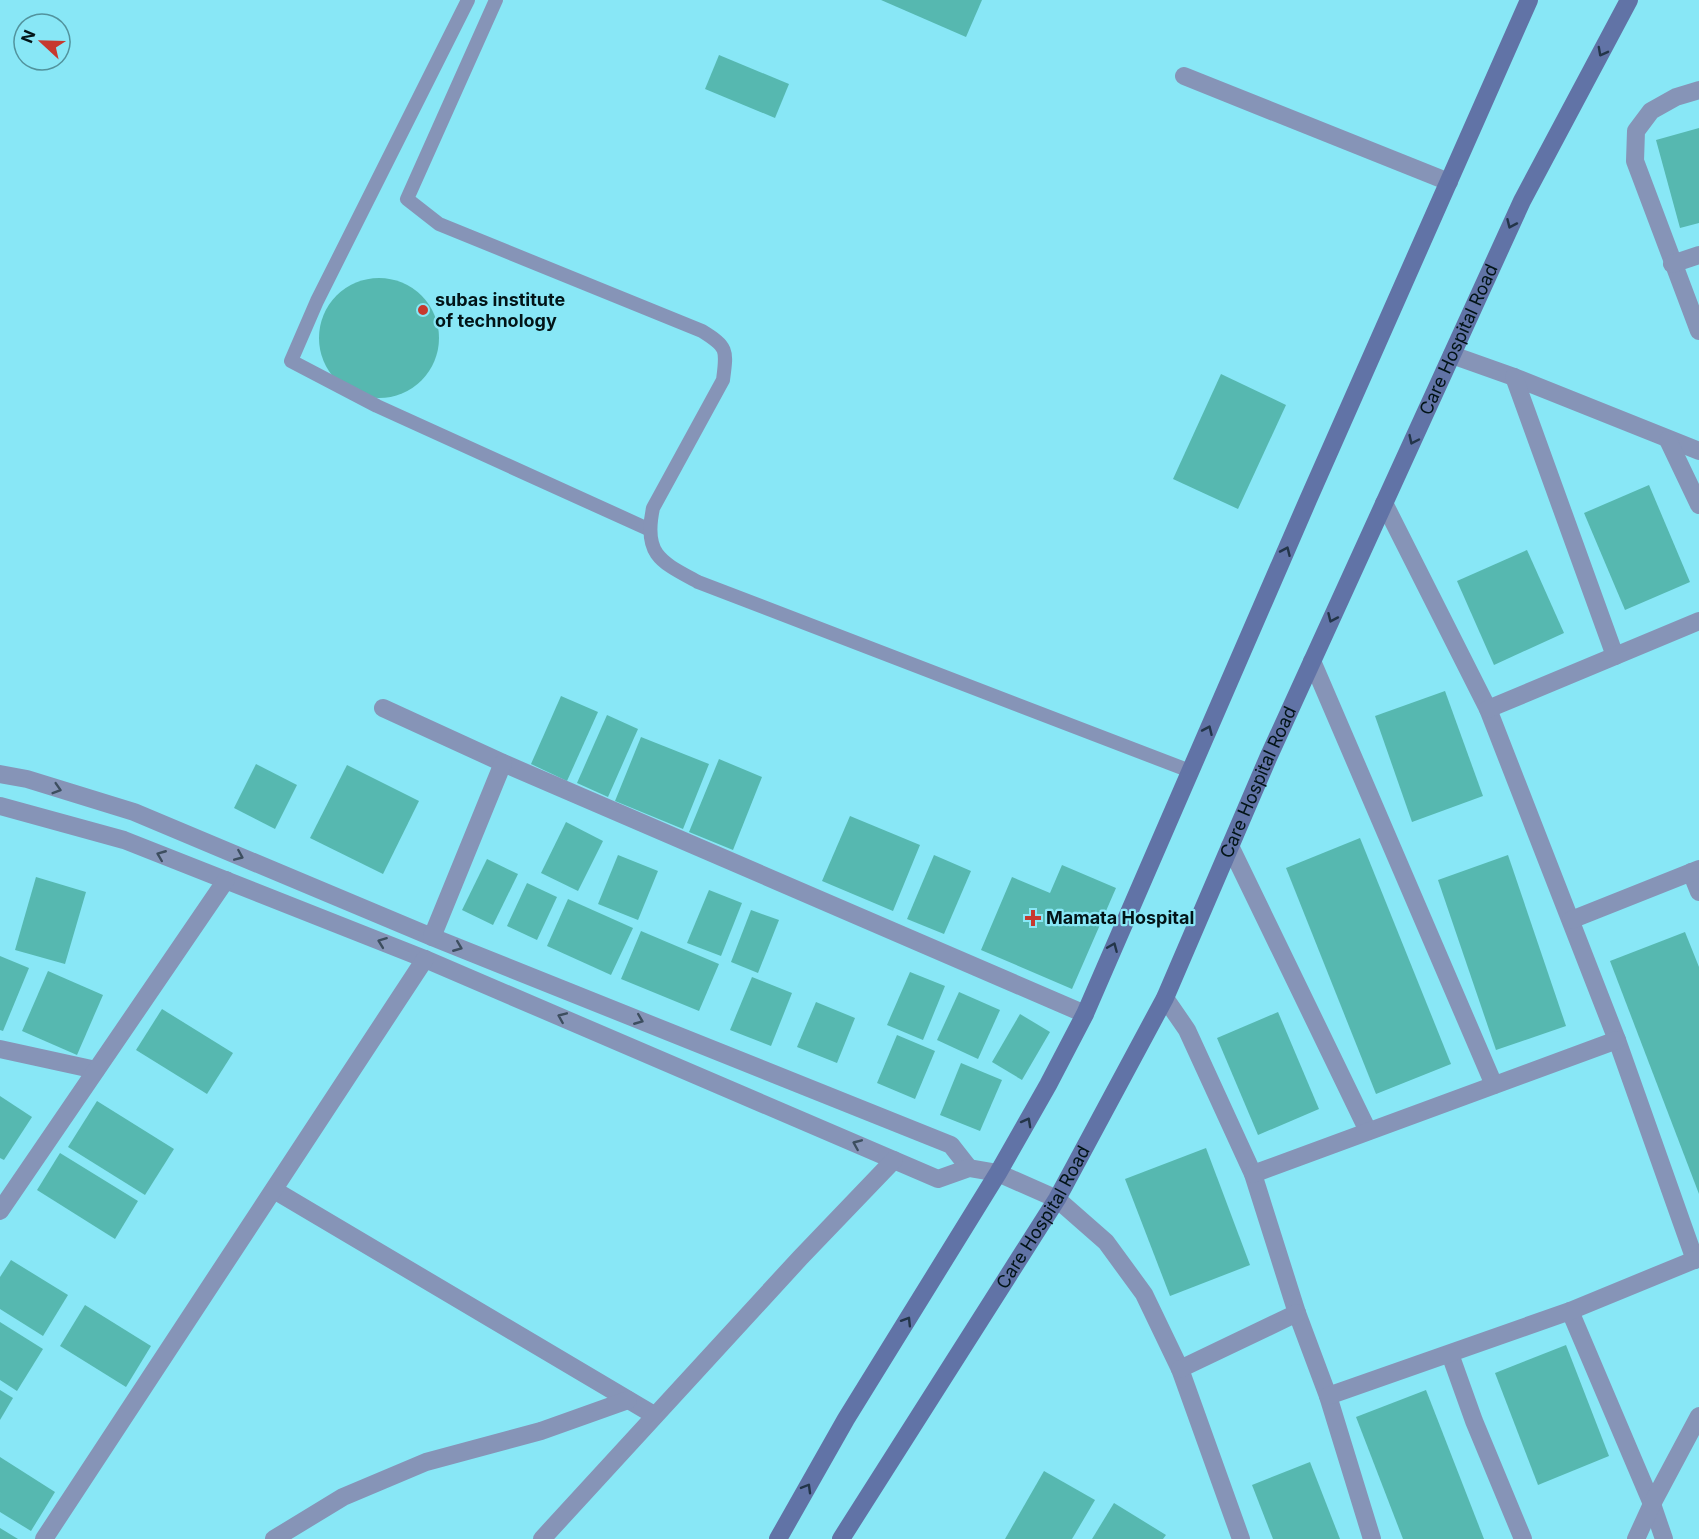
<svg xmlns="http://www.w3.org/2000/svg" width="1699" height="1539" font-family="Inter,sans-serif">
<rect width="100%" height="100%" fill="#88e7f6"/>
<!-- building -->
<g fill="#56b8b0">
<polygon points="881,0 982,0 966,37"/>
<polygon points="719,55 789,84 775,118 705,89"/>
<polygon points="1699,128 1699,223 1680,228 1656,140"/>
<circle cx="379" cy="338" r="60"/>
<polygon points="1221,374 1286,405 1238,509 1173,479"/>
<polygon points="1649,485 1690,582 1625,610 1584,513"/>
<polygon points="1527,550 1564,633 1494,665 1457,581"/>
<polygon points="1445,691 1483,796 1412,822 1375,716"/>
<polygon points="561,696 598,712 567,781 531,764"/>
<polygon points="607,715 638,729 608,797 577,783"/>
<polygon points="641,737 709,764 683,829 615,801"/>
<polygon points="719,759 762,777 733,850 689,832"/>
<polygon points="256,764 297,785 275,829 234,808"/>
<polygon points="347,765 419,801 383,874 310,838"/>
<polygon points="850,816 920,845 893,911 822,881"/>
<polygon points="566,822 603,841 578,891 541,873"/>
<polygon points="1360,838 1451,1064 1376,1094 1286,868"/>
<polygon points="618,855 658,871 638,920 598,904"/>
<polygon points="934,855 971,871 944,934 907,919"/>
<polygon points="1508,855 1566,1026 1496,1050 1438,880"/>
<polygon points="487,859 518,874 493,925 462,910"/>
<polygon points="1062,865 1116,888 1072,989 981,950 1012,877 1050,893"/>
<polygon points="36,877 86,892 65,964 15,950"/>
<polygon points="527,883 557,897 537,940 507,926"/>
<polygon points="709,890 742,903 721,956 687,943"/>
<polygon points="568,899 633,928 611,975 547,946"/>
<polygon points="751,910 779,920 758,973 731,962"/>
<polygon points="641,931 719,964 699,1011 621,979"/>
<polygon points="1685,932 1699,967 1699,1194 1610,961"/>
<polygon points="0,956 29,968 3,1031 0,1030"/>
<polygon points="48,971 103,995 77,1055 22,1031"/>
<polygon points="910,972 945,986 923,1040 887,1025"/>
<polygon points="752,977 792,993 771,1046 730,1030"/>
<polygon points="959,992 1000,1010 978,1059 937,1040"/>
<polygon points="816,1002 855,1018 837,1063 797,1047"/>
<polygon points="162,1009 233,1053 207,1094 136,1050"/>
<polygon points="1278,1012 1319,1109 1258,1135 1217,1038"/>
<polygon points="1020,1014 1050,1032 1022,1080 992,1062"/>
<polygon points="897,1035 935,1051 915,1099 877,1083"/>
<polygon points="961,1063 1002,1080 980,1131 940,1115"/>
<polygon points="0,1096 32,1117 4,1160 0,1158"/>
<polygon points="97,1101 174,1149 145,1195 68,1147"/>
<polygon points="1206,1148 1250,1265 1170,1296 1125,1179"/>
<polygon points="60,1153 138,1201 115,1239 37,1190"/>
<polygon points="11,1260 68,1295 43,1336 0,1309 0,1277"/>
<polygon points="85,1305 151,1346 126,1387 60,1346"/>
<polygon points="0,1322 43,1349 17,1391 0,1380"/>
<polygon points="1566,1345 1609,1456 1538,1485 1495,1373"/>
<polygon points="0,1390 13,1398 0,1420"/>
<polygon points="1426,1390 1484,1539 1403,1539 1356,1417"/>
<polygon points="0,1457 55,1492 31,1531 0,1512"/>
<polygon points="1310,1462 1340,1539 1273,1539 1252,1485"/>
<polygon points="1044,1471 1095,1500 1072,1539 1005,1539"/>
<polygon points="1114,1503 1166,1535 1163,1539 1092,1539"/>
<polygon points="0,1528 18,1539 0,1539"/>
</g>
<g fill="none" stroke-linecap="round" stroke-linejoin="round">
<!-- lane -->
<g stroke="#8694b7" stroke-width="14">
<polyline points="468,0 317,301 291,361 377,406 648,529"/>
<path d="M496 0 407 199 439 224 702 331C728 347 727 350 723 380L653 508C643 555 661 562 698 582L1190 771"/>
</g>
<!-- street -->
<g stroke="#8694b7" stroke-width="18">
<polyline points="1184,76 1449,182"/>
<polyline points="1699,90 1676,97 1651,111 1636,131 1635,161 1699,331"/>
<polyline points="1672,264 1699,255"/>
<polyline points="1452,355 1514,377 1699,451"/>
<polyline points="1514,377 1615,656"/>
<polyline points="1668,440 1699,505"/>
<polyline points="1384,503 1488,709 1617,1040 1695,1260"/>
<polyline points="1312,661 1494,1085"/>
<polyline points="383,708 503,763 1085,1014"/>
<polyline points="1488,709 1699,621"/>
<polyline points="0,774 27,779 134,812 432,937 951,1145 969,1168"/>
<polyline points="0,806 124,840 425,959 938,1179 969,1168 998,1173 1057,1199 1106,1242 1144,1294 1180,1369 1241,1539"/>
<polyline points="1230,846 1368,1131"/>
<polyline points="1691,872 1699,892"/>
<polyline points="1571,920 1699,869"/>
<polyline points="432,937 503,763"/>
<polyline points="1165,998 1187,1030 1253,1174 1297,1313 1328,1396 1372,1539"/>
<polyline points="0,1049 96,1070"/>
<polyline points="1253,1174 1617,1040"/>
<polyline points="274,1190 654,1415"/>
<polyline points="0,1211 226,880"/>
<polyline points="1570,1311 1652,1504 1664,1539"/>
<polyline points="1450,1354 1474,1421 1523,1539"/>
<polyline points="1180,1369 1297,1313"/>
<polyline points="1328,1396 1570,1311 1699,1258"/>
<polyline points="44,1539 425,959"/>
<polyline points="274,1539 343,1497 426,1462 541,1431 628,1400"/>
<polyline points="542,1539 800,1258 894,1160"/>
<polyline points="1636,1539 1652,1504 1699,1416"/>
</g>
<!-- secondary -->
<g stroke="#6173a6" stroke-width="18">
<polyline points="778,1539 846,1419 998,1173 1048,1085 1085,1014 1308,500 1529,0"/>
<path id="s1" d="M841 1539 1057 1199 1165 998 1268 758 1522 201 1629 0"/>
</g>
</g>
<!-- one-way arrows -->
<defs><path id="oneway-chevron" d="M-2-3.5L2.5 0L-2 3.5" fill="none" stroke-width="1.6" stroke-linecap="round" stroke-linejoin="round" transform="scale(1.5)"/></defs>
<g stroke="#233549">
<use href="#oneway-chevron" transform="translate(1602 52) rotate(118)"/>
<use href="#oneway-chevron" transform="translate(1511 224) rotate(114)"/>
<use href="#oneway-chevron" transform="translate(1413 440) rotate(115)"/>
<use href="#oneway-chevron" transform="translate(1286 551) rotate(-66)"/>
<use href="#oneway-chevron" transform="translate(1332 618) rotate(114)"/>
<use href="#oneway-chevron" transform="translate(1208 730) rotate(-66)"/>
<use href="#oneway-chevron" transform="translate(1113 947) rotate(-67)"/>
<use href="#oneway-chevron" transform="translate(1027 1122) rotate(-61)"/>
<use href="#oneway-chevron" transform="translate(907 1321) rotate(-58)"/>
<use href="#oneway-chevron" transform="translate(807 1488) rotate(-60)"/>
</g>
<g stroke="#3d4e5f">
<use href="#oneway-chevron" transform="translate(57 789) rotate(17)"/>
<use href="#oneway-chevron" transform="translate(161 855) rotate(-158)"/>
<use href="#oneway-chevron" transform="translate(239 856) rotate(23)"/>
<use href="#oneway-chevron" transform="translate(382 942) rotate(-159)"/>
<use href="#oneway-chevron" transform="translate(458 947) rotate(22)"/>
<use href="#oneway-chevron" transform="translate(562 1017) rotate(-157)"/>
<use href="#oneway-chevron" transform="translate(639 1020) rotate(22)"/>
<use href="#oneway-chevron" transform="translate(857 1144) rotate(-157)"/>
</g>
<!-- markers -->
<g fill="#c7392e" stroke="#88e7f6" stroke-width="2">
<circle cx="423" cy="310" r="6"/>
<path d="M1030 909h6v6h6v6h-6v6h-6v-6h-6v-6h6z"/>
</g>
<g text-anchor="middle" stroke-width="4.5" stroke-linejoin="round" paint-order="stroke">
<!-- poi labels -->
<g font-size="18" font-weight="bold" fill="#021417" stroke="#88e7f6" text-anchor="start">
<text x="435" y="306">subas institute<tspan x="435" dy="21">of technology</tspan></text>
<text x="1046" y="924">Mamata Hospital</text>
</g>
<!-- street labels -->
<g font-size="18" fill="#021417" stroke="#88e7f6">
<text dy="6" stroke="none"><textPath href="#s1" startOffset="1352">Care Hospital Road</textPath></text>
<text dy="6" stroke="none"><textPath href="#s1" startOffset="866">Care Hospital Road</textPath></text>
<text dy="6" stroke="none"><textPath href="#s1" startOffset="380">Care Hospital Road</textPath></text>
</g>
</g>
<!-- north arrow -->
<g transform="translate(42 42) rotate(292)"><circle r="28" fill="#88e7f6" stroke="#52939d" stroke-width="1.5"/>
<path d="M0-4.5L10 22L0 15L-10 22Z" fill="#c7392e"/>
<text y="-9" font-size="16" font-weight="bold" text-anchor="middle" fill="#021417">N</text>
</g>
</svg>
